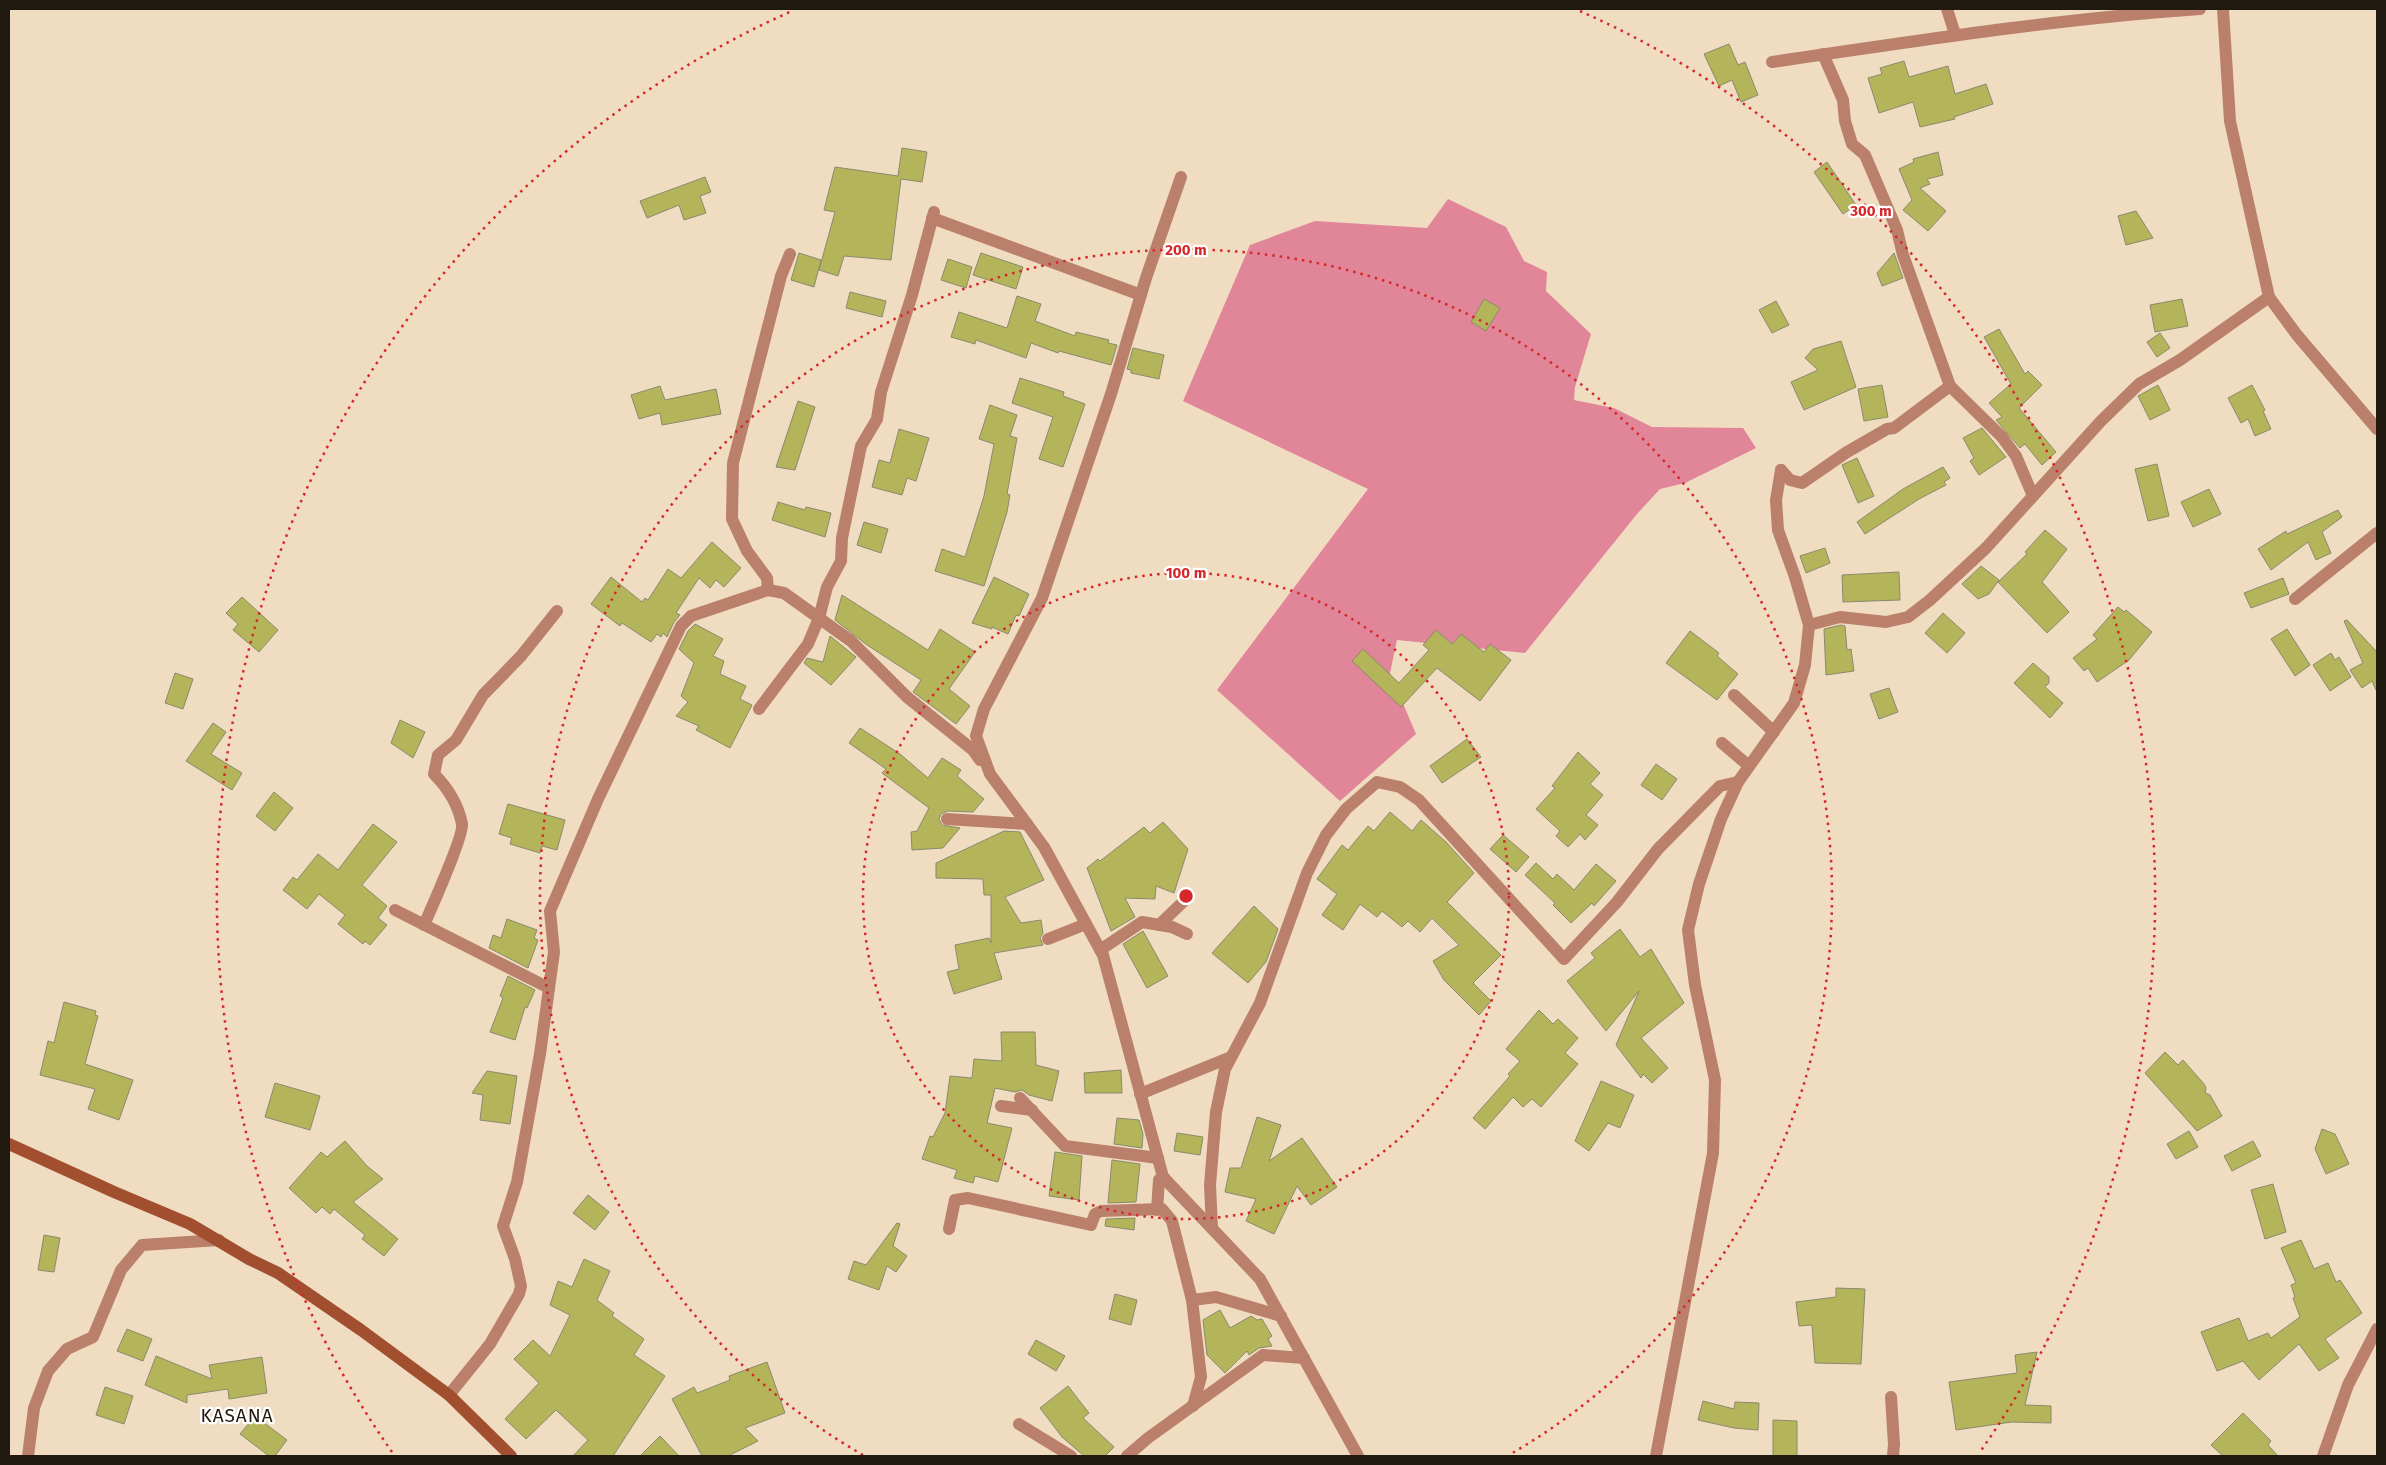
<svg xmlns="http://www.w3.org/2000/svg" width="2386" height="1465" font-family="'Fira Sans',sans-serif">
<rect width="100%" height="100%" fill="#f0dcc1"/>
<!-- forest -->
<polygon fill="#e18599" points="1448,199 1506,227 1524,261 1547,272 1546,291 1591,334 1575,387 1574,400 1614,408 1652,427 1743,428 1756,448 1685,483 1660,489 1637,514 1525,653 1397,640 1390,673 1416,734 1340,801 1217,690 1368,489 1183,401 1250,245 1315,221 1427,228"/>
<!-- building -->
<g fill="#b4b55a" stroke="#898a6d">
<polygon points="1729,44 1738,65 1745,62 1758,95 1741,102 1732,80 1719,86 1704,54"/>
<polygon points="1904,61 1909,77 1948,66 1955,94 1986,84 1993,104 1954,117 1955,119 1920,127 1913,102 1879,113 1868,78 1882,74 1880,68"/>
<polygon points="902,148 927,152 922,182 901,179 891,260 844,256 838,276 819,270 835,212 824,210 835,167 898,176"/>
<polygon points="1938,152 1943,175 1927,179 1930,184 1920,188 1946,211 1928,231 1903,210 1912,200 1899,169 1914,162 1913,159"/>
<polygon points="1827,162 1856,205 1843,214 1814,172"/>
<polygon points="705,177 711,192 700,196 706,213 684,220 679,205 647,218 640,201"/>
<polygon points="2136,211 2153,238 2126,245 2118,216"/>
<polygon points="799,253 821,260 814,287 791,280"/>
<polygon points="981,253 1023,267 1016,289 973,275"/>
<polygon points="1894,253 1903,278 1882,286 1877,273"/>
<polygon points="948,259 972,267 966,288 941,280"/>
<polygon points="850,292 886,301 882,317 846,308"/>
<polygon points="1017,296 1041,304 1035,321 1075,336 1076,332 1109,340 1108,343 1117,345 1111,365 1059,351 1058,353 1031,343 1026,358 976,340 975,344 951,337 959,312 1007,328"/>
<polygon points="1484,299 1500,308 1486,331 1471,322"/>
<polygon points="2182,299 2188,326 2155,332 2150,305"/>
<polygon points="1776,301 1789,325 1772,333 1759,310"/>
<polygon points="1999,329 2025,374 2028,371 2042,385 2019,408 2056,452 2042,465 2025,444 2020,448 1996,420 2002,417 1989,403 2011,384 1984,337"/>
<polygon points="2160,333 2170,348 2157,357 2147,342"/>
<polygon points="1841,341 1856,387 1804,410 1791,382 1818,370 1805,358 1813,349"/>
<polygon points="1133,348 1164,355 1159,379 1131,373 1131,370 1127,369"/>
<polygon points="1020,378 1064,392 1063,396 1085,404 1063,467 1039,459 1053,417 1012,403"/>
<polygon points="1882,385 1888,417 1864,421 1858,389"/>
<polygon points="2158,385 2170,410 2150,420 2138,396"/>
<polygon points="2252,385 2265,410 2263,411 2271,429 2255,436 2248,419 2241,423 2228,398"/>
<polygon points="660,386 665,400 716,389 721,414 662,425 660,413 639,419 631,395"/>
<polygon points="798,401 815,407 795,470 776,467"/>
<polygon points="990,405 1017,415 1010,436 1017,438 1007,494 1010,495 1007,512 984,586 935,571 942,549 965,557 984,496 994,444 979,439"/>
<polygon points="1982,428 2006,457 1979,475 1970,461 1974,458 1963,438"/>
<polygon points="899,429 929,438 916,481 907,478 902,495 872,487 879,460 890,463"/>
<polygon points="1857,458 1874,496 1858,503 1842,465"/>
<polygon points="2157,464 2169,516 2148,521 2135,469"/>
<polygon points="1943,467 1950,478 1944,482 1946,485 1919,499 1865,534 1857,522 1903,489"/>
<polygon points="2209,489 2221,514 2193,527 2181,502"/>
<polygon points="778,502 805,510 806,507 831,513 825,537 772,520"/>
<polygon points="2338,510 2342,517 2322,532 2331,553 2316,560 2308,542 2271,570 2258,549 2286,531 2287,534"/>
<polygon points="864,522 888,529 881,553 857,545"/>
<polygon points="2045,530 2067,549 2042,582 2069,612 2047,633 1998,582 2027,554 2025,552"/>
<polygon points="712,542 741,568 724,587 716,580 710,588 699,578 676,613 680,615 674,622 667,637 663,633 661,637 657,634 651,642 622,623 620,626 591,604 611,577 642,602 645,598 648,600 668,569 681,578"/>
<polygon points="1825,548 1830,563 1806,573 1800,556"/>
<polygon points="1981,566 1999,580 1989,594 1978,599 1962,584"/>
<polygon points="1899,572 1900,600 1843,602 1842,575"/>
<polygon points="994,577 1029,594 1019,616 1016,615 1008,634 992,627 992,629 972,623"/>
<polygon points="2283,578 2289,594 2251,608 2244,593"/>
<polygon points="842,595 928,650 940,629 975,652 949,689 970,706 956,724 913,692 921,680 867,645 835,620"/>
<polygon points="242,597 278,630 259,652 233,630 238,624 226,613"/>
<polygon points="2118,607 2124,612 2126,610 2152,632 2129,660 2097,682 2088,668 2084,671 2073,658 2097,639 2093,635"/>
<polygon points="1943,613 1965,633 1947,653 1925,633"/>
<polygon points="2347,620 2377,652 2377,692 2372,681 2362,688 2350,670 2363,663 2344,621"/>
<polygon points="695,624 723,639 713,656 724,661 720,674 746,686 740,699 752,705 730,748 696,730 699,726 676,716 688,702 681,696 694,663 679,649 688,631"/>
<polygon points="1841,625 1845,626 1847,650 1851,649 1854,671 1826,675 1824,629"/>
<polygon points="2287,629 2310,665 2295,676 2271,639"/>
<polygon points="1436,630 1452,644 1461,634 1484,652 1490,644 1511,660 1480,701 1437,668 1401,707 1352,661 1363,649 1399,683 1429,650 1423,645"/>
<polygon points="1690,631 1719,653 1717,656 1738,674 1717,700 1666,663"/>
<polygon points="830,636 856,657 831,685 804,663 807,658 823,662"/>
<polygon points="2331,653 2335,660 2339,657 2351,677 2330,691 2313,665"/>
<polygon points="2033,663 2049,677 2049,683 2045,687 2063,703 2050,718 2014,683"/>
<polygon points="175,673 193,679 183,709 165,703"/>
<polygon points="1889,688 1898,712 1879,719 1870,694"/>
<polygon points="400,720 425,732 413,758 391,743"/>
<polygon points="213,723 226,732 211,754 242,773 232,790 186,761"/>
<polygon points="860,728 900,754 928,778 942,758 961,770 957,776 984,799 973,812 948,811 941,814 939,819 942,825 960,828 943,848 912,850 911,832 917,831 929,808 882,773 886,769 849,743"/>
<polygon points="1467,739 1481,757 1442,783 1430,766"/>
<polygon points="1578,752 1600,773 1590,784 1603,795 1586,815 1598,825 1585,840 1580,834 1568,847 1556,836 1560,831 1536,809 1555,788 1552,786"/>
<polygon points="1656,764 1677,779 1662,800 1641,785"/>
<polygon points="274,792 293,808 275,831 256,816"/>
<polygon points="508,804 565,820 557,850 542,846 540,853 510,844 512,838 499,834"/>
<polygon points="1390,812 1412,831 1421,820 1446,842 1474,873 1447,902 1501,955 1473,983 1491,1001 1479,1015 1444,980 1433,961 1459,945 1432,918 1420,932 1408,921 1402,927 1382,911 1377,917 1360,904 1343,930 1322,915 1337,894 1317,879 1342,845 1348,850 1368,826 1374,831"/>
<polygon points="1163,822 1188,849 1174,893 1156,886 1155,899 1125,898 1135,917 1111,931 1087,868 1098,859 1100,861 1144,827 1150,833"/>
<polygon points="373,824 397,842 362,885 387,906 378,918 387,925 370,945 365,941 363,944 338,924 345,915 319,894 307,909 283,890 293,877 297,880 318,854 338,870"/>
<polygon points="1004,831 1020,832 1044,880 1005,897 1021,923 1041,920 1043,933 1040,938 1043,945 994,953 1002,979 954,994 947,972 959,969 955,945 989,938 991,943 991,895 984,895 983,879 936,878 936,863"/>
<polygon points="1503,835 1529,857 1516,872 1490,849"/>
<polygon points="1536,863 1553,879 1557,874 1574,890 1596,864 1616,881 1594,906 1592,903 1571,923 1553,905 1555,903 1525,875"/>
<polygon points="1254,906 1278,929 1266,962 1248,983 1212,953"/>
<polygon points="507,919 537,930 534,938 538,940 528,968 489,948 493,935 501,938"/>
<polygon points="1620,929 1640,957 1651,949 1684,1003 1641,1038 1668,1068 1652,1083 1643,1074 1641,1078 1616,1045 1639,991 1606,1031 1567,981 1595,958 1591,953"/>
<polygon points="1143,931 1168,976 1147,988 1123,944"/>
<polygon points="508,976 535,990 527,1008 525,1007 515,1040 490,1032 503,998 500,996"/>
<polygon points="64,1002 96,1011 95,1015 98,1016 85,1064 133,1080 119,1120 88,1109 95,1089 40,1075 48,1041 54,1043"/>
<polygon points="1539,1010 1553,1024 1558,1019 1578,1038 1565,1053 1578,1064 1541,1107 1532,1099 1523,1107 1513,1097 1485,1129 1473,1118 1510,1076 1508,1074 1520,1061 1506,1049"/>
<polygon points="1001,1032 1035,1032 1036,1065 1059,1071 1052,1101 1029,1095 1022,1090 1015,1092 995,1088 987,1123 1012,1128 998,1182 975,1176 973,1183 954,1178 957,1170 922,1159 930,1136 933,1137 945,1113 950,1076 972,1078 974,1059 1002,1061"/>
<polygon points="2165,1052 2178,1065 2183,1060 2204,1084 2206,1088 2205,1093 2210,1095 2222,1116 2197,1131 2145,1073"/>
<polygon points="1121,1070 1122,1093 1085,1093 1084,1073"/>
<polygon points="487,1071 517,1076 510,1124 480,1120 483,1095 472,1093"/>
<polygon points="1601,1081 1634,1095 1620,1128 1608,1123 1589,1151 1575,1141"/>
<polygon points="275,1083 320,1096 310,1130 265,1117"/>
<polygon points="1257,1117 1281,1125 1269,1161 1302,1138 1337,1187 1311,1205 1297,1186 1274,1234 1246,1221 1256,1199 1225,1192 1230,1168 1241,1168"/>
<polygon points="1117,1118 1139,1120 1143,1134 1142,1148 1114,1144"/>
<polygon points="2322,1129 2335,1134 2349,1164 2326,1174 2315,1149"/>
<polygon points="2189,1131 2198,1147 2176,1159 2167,1144"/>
<polygon points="1177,1133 1203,1137 1200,1155 1174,1151"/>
<polygon points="345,1141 367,1166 383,1179 353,1202 398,1239 384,1256 362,1239 365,1235 334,1209 330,1214 322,1207 316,1213 289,1188 321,1152 327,1157"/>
<polygon points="2253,1141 2261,1156 2232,1171 2224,1156"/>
<polygon points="1055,1152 1082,1156 1079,1200 1049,1196"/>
<polygon points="1112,1160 1140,1164 1136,1202 1108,1203"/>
<polygon points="2273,1184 2286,1232 2265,1239 2251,1190"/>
<polygon points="588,1195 609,1212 595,1230 573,1213"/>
<polygon points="1135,1218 1134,1230 1105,1226 1106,1219"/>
<polygon points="897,1223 900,1224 893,1246 907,1256 896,1272 887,1266 879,1290 848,1279 854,1261 866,1265"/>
<polygon points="44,1235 60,1238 54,1272 38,1270"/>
<polygon points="2301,1240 2314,1269 2328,1263 2336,1282 2340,1280 2362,1313 2325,1339 2339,1358 2319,1371 2299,1344 2259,1380 2243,1361 2217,1371 2201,1332 2239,1318 2248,1341 2268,1333 2271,1338 2300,1317 2293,1298 2295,1297 2291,1285 2296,1283 2281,1248"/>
<polygon points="584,1259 610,1271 597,1300 614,1313 612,1316 644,1339 634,1355 665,1376 613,1456 573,1456 588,1440 556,1410 526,1439 505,1419 539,1383 514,1359 533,1340 550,1356 570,1315 550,1305 558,1281 572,1287"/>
<polygon points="1836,1288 1865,1289 1861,1364 1815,1363 1812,1325 1799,1326 1796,1302 1836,1297"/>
<polygon points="1115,1294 1137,1300 1131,1325 1109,1319"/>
<polygon points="1220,1310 1230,1328 1251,1316 1257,1320 1262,1319 1272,1336 1268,1339 1272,1346 1259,1348 1249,1355 1247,1351 1225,1373 1207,1355 1203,1320"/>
<polygon points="127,1329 152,1339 143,1361 117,1351"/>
<polygon points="1036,1340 1065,1356 1056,1371 1028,1354"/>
<polygon points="2037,1352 2025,1405 2051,1406 2051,1423 2012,1422 1956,1430 1949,1382 2017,1373 2015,1355"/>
<polygon points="156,1356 212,1379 209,1365 262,1357 267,1393 229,1399 228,1389 187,1395 187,1403 145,1385"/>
<polygon points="767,1362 785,1413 745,1428 758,1441 728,1456 702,1456 672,1399 694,1387 697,1393 730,1380 729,1376"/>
<polygon points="1068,1386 1089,1413 1083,1418 1114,1447 1105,1456 1084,1456 1062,1437 1040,1408"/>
<polygon points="105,1387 133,1396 124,1424 96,1415"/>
<polygon points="1703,1401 1734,1409 1735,1402 1759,1403 1758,1430 1734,1428 1698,1420"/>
<polygon points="2243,1413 2271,1441 2268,1445 2278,1456 2223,1456 2211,1445"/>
<polygon points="255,1416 287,1440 275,1456 269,1456 240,1434"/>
<polygon points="1773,1420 1797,1421 1797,1456 1773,1456"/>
<polygon points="660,1436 679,1456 640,1456"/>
</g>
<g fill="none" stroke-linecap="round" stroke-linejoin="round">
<!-- lane -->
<g stroke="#ba806b" stroke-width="12">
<polyline points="1947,9 1955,34"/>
<polyline points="1823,54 1843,100 1845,121 1852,144 1865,155 1897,230 1903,255 1950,386 2002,437 2016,456 2033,496"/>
<polyline points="1781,470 1790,480 1802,483 1847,452 1887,429 1894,428 1950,386"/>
</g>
<!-- street -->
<g stroke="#ba806b" stroke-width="12">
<polyline points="2223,9 2230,121 2269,297 2297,335 2377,429"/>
<path d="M1772 62C1915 41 2056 19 2200 9"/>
<polyline points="1181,177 1146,278 1111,394 1042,598 984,709 976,736 990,774 1044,847 1103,955 1163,1177 1260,1279 1358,1456"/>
<polyline points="932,218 1141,295"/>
<polyline points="768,590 767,578 747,551 732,519 733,463 781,276 790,254"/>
<polyline points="2295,599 2377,533"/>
<polyline points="1809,625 1840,617 1886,622 1908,617 1930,600 1986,548 2101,421 2139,384 2180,360 2269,297"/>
<polyline points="1734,695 1774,732"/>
<polyline points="759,709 808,644 819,618 827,587 841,561 842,538 861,446 877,419 881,392 912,295 934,212"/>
<polyline points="1722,743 1749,766"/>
<polyline points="947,819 1027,824"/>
<polyline points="395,910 549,988"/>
<path d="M424 925C431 909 464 836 462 824 458 804 448 788 434 774L438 755 456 740 483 695 521 656 557 611"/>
<polyline points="1159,925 1185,900"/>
<polyline points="1048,939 1086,924"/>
<polyline points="1100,950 1142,922 1172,927 1187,934"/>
<polyline points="1140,1094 1231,1057"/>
<polyline points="1020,1098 1065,1146 1158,1158"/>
<polyline points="1001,1106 1032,1110"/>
<polyline points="1157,1210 1159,1180 1165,1179"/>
<polyline points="1212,1228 1210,1185 1216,1112 1225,1069 1260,1003 1307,873 1326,835 1346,809 1377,782 1400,787 1419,800 1564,959 1617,902 1658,849 1720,786 1738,782"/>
<polyline points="949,1229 955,1200 968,1198 1091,1225 1095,1214 1101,1211 1162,1209 1172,1221 1192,1300"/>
<polyline points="449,1395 490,1344 519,1294 521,1286 515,1259 503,1226 517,1182 540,1054 554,952 550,911 598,799 681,626 691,616 768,590 784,593 851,641 907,697 973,750 980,760"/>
<polyline points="1891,1397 1894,1444 1893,1456"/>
<polyline points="1193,1406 1201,1377 1192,1300 1216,1297 1281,1316"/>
<polyline points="1019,1424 1071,1456"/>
<polyline points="28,1456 34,1408 48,1371 67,1349 93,1337 121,1270 142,1245 219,1240"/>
<polyline points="1127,1456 1148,1438 1263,1355 1304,1358"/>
<polyline points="1656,1456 1713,1153 1715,1080 1695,985 1688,930 1699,884 1721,819 1738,782 1794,703 1805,665 1809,625 1795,577 1778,530 1776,500 1781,470"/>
<polyline points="2323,1456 2348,1385 2377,1329"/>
</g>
<!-- secondary -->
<polyline stroke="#a24f30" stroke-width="12" points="9,1144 114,1192 190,1224 249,1259 278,1273 361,1330 449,1395 511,1456"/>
</g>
<!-- distance rings -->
<g fill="none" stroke="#d62828" stroke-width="2.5" stroke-dasharray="2.5 5">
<circle cx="1186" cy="896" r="323"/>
<path d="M863 1455A646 646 0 1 1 1509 1455"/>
<path d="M392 1452A969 969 0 0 1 792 11M1580 11A969 969 0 0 1 1980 1452"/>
</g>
<g text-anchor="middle" stroke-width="4.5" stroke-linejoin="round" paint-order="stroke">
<!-- quarter labels -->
<g font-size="19" letter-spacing="1" fill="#20190f" stroke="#fff">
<text x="237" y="1422">KASANA</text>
</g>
</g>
<circle cx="1186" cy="896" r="8" fill="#d62828" stroke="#fff" stroke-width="2.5"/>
<g font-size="15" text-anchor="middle" font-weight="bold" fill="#d62828" stroke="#fff" stroke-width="4.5" stroke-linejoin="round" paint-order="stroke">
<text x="1871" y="216">300 m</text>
<text x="1186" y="255">200 m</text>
<text x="1186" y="578">100 m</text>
</g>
<!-- border -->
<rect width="2386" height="1465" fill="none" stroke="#20190f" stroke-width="20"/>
</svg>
